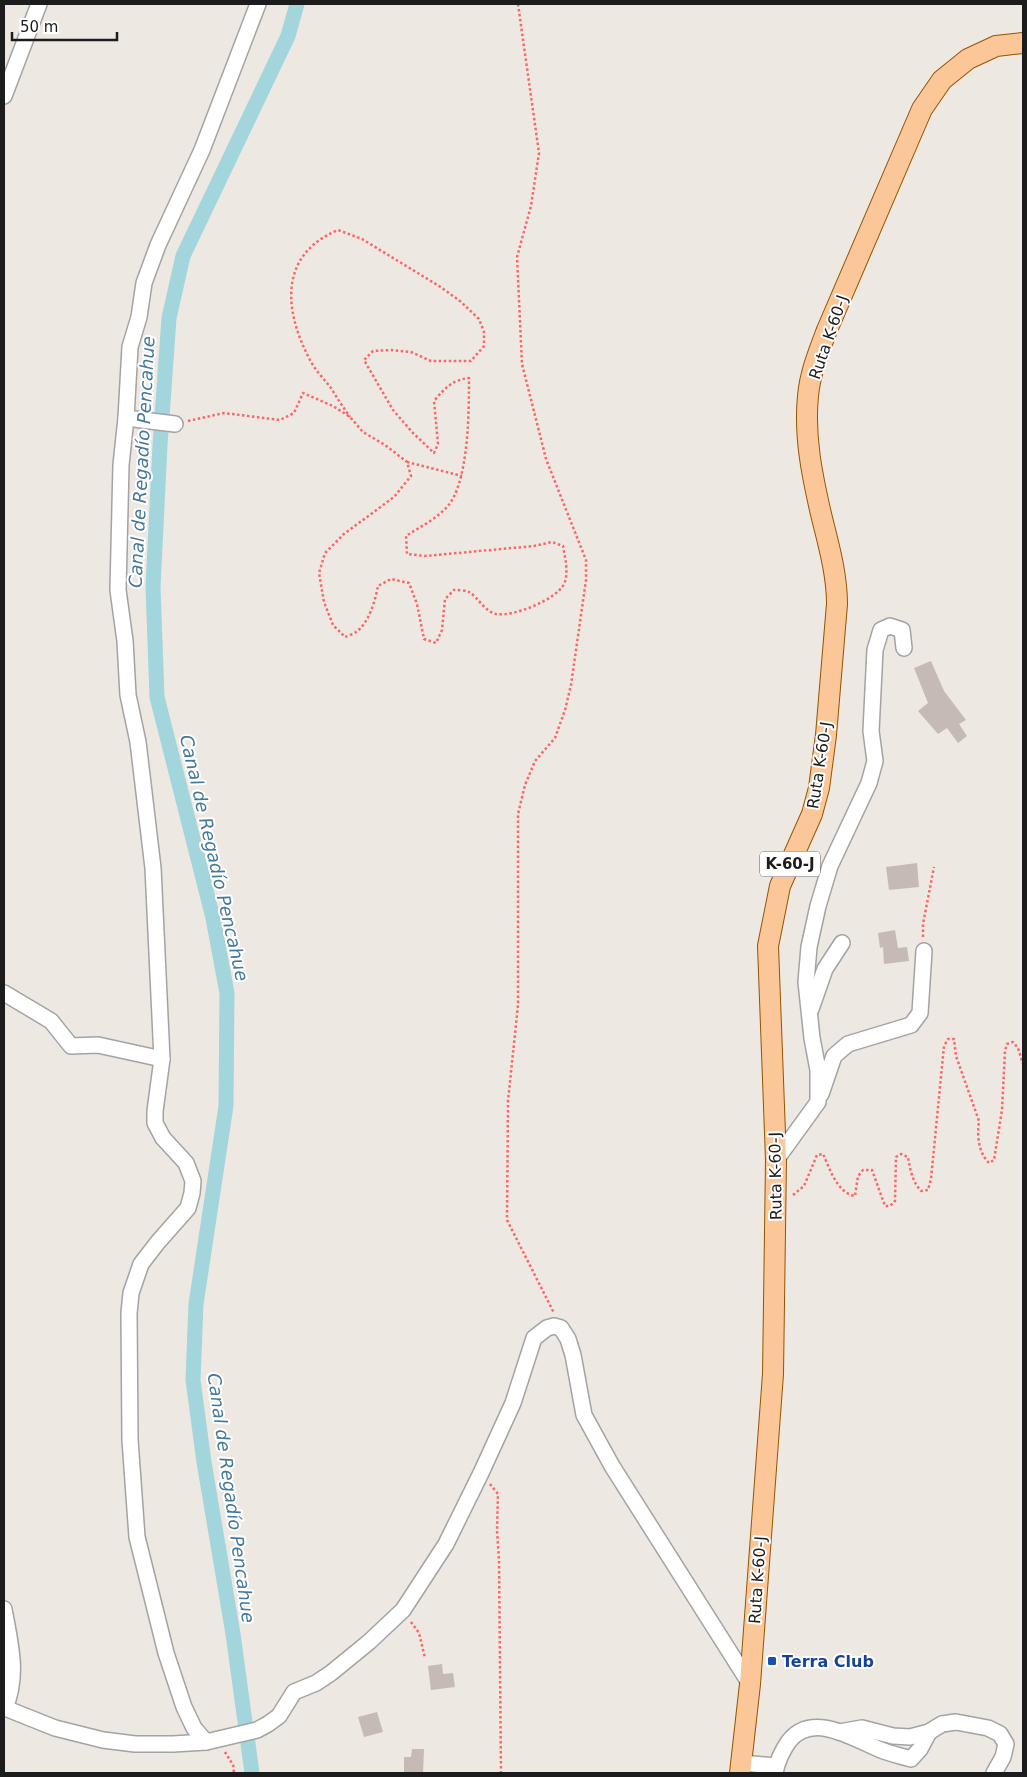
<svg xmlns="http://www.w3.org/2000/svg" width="1027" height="1777" font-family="'DejaVu Sans',sans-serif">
<rect width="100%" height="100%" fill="#eee8e2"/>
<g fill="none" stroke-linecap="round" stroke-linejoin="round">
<!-- canal -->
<polyline stroke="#a2d5dc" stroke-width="15" points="252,1773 233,1634 204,1462 193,1380 196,1304 226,1106 227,993 213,918 157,697 153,587 160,445 169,318 183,256 288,36 297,4"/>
</g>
<!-- building -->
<g fill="#c5bab5">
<polygon points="931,661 944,691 966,720 959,724 967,736 958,743 947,728 938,734 918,711 928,703 914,668"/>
<polygon points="917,863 919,887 889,890 886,867"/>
<polygon points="895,930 898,948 907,947 909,961 884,964 883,947 880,948 878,933"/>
<polygon points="442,1664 443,1674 453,1673 455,1687 431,1690 428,1666"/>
<polygon points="377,1712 383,1732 364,1737 358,1717"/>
<polygon points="412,1749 424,1749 423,1773 404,1773 404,1757 411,1757"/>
</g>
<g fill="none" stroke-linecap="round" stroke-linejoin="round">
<defs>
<g id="minor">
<polyline points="4,96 39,4"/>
<polyline points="126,418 175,424"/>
<polyline points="4,993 51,1021 71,1046 98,1045 162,1059"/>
<polyline points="811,1009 825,969 842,943"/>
<polyline points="821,1094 834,1056 848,1044 911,1025 920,1013 924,951"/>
<polyline points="776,1160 818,1102 818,1070 812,1038 806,982 809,947 818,906 830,866 869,783 875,761 871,731 875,650 881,630 890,626 902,630 904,648"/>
<path d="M4 1609C10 1643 19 1674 5 1708H4"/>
<polyline points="5,1708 55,1728 103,1740 135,1744 173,1744 206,1742 257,1730 268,1724 279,1716 294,1692 316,1683 331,1673 369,1642 403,1610 446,1544 481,1473 513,1403 534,1338 547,1328 554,1326 561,1328 568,1339 573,1355 584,1415 612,1466 750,1684"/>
<polyline points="839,1732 862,1728 893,1736 910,1737 929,1732 942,1724 956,1722 988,1728 1000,1734 1006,1744 1003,1757 994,1773"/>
<polyline points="206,1742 194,1728 184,1707 166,1653 137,1537 130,1440 129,1313 131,1293 141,1264 158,1242 188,1208 192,1193 193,1181 186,1163 163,1138 155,1123 155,1111 162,1059 153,868 138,742 128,695 125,641 118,590 121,465 126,418 130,347 139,317 144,283 158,245 202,150 258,4"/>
<polyline points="742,1763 776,1766"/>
<path d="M775 1773C777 1762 782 1751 789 1741 813 1711 854 1739 881 1750 891 1754 901 1756 911 1759L920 1749 929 1732"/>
</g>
<path id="major" d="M740 1773 750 1684 773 1374 776 1160 768 946 780 886 812 814 819 788 826 735 837 604C837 573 828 543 821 514 812 475 804 436 808 396 810 373 819 351 827 330L922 109 942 80 968 59 996 46 1023 43"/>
</defs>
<!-- minor casing -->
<use href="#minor" stroke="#a3a3a3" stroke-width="18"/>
<!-- major casing -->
<use href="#major" stroke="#945400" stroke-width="22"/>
<!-- path -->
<g stroke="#f96767" stroke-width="2.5" stroke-dasharray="2.5 2.5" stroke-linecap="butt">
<polyline points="518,4 539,153 531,206 517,257 522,364 546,459 586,560 586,580 571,685 565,710 555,738 535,761 525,785 518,814 518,1005 508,1101 507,1220 554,1313"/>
<path d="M188 421 224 413 280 420 294 413 303 393 333 406 350 417 363 432 385 445 407 462 411 476 394 497 344 534 325 553 319 573 324 602 333 625 345 637C348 636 353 634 356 632 369 623 375 601 378 586L391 579 409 583 417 604 424 639 436 643 442 630 445 599 454 590C458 590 465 590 469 592 478 597 484 611 496 614 513 617 556 600 564 584 569 574 565 557 563 546L552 542 534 546 425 556 407 554 406 536C420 527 436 519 447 507 469 483 469 410 469 378 452 380 445 388 434 401L438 444 434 453 412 432 393 410 364 360 373 351 391 350 411 352 431 361H471L484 346V332L479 319 460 301 439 286 362 239 338 230C278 255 284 311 310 360 315 370 324 379 331 388 337 398 343 407 350 417"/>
<polyline points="407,462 462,476"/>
<polyline points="923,937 923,924 934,867"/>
<path d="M793 1195 804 1186 817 1155 823 1154C830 1169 837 1193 855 1196L858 1176 863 1170H872L885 1206H890L895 1201 896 1157 901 1154 908 1157C910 1169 912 1181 921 1191L928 1190 931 1179 944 1046 948 1039H954L956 1056 979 1121C977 1136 978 1152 989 1163L994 1160 1002 1110 1005 1051 1007 1044 1013 1042 1018 1048 1023 1064"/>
<polyline points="490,1484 498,1494 497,1531 499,1560 501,1773"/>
<polyline points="411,1622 419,1633 425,1658"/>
<polyline points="225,1752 233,1765 234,1773"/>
</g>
<!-- minor -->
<use href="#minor" stroke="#fff" stroke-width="15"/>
<!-- major -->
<use href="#major" stroke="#fbc799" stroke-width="20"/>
</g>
<!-- markers -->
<rect fill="#1a4fb4" stroke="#fff" stroke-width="2" x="767" y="1656" width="10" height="10" rx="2.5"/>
<g text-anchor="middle" stroke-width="4" stroke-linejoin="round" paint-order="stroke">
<!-- shield labels -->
<rect fill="#fff" stroke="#606060" stroke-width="1" x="760" y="851.5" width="60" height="25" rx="4"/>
<g font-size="15" font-weight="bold" fill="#1c1c1c">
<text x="790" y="869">K-60-J</text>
</g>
<!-- street labels -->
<g font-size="16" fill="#1c1c1c" stroke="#fff">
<text transform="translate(828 337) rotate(-71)" y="6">Ruta K-60-J</text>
<text transform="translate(819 765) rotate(-81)" y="6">Ruta K-60-J</text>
<text transform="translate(775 1176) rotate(-91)" y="6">Ruta K-60-J</text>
<text transform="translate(757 1580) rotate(-86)" y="6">Ruta K-60-J</text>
</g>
<!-- transit labels -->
<g font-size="16" font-weight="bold" fill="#164399" stroke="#fff" text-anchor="start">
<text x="782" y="1667">Terra Club</text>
</g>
<!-- water labels -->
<g font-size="18" font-style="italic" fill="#43789c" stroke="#fff">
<text transform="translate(142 462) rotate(-87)" y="6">Canal de Regadío Pencahue</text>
<text transform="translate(214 858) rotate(77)" y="6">Canal de Regadío Pencahue</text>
<text transform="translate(231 1498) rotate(82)" y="6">Canal de Regadío Pencahue</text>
</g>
</g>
<!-- border -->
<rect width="1027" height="1777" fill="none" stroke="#1c1c1c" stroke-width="10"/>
<!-- scale -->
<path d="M12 32v8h105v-8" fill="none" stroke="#1c1c1c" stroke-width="2.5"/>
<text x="20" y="32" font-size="15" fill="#1c1c1c" stroke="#ffffff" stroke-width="4" paint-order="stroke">50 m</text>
</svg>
